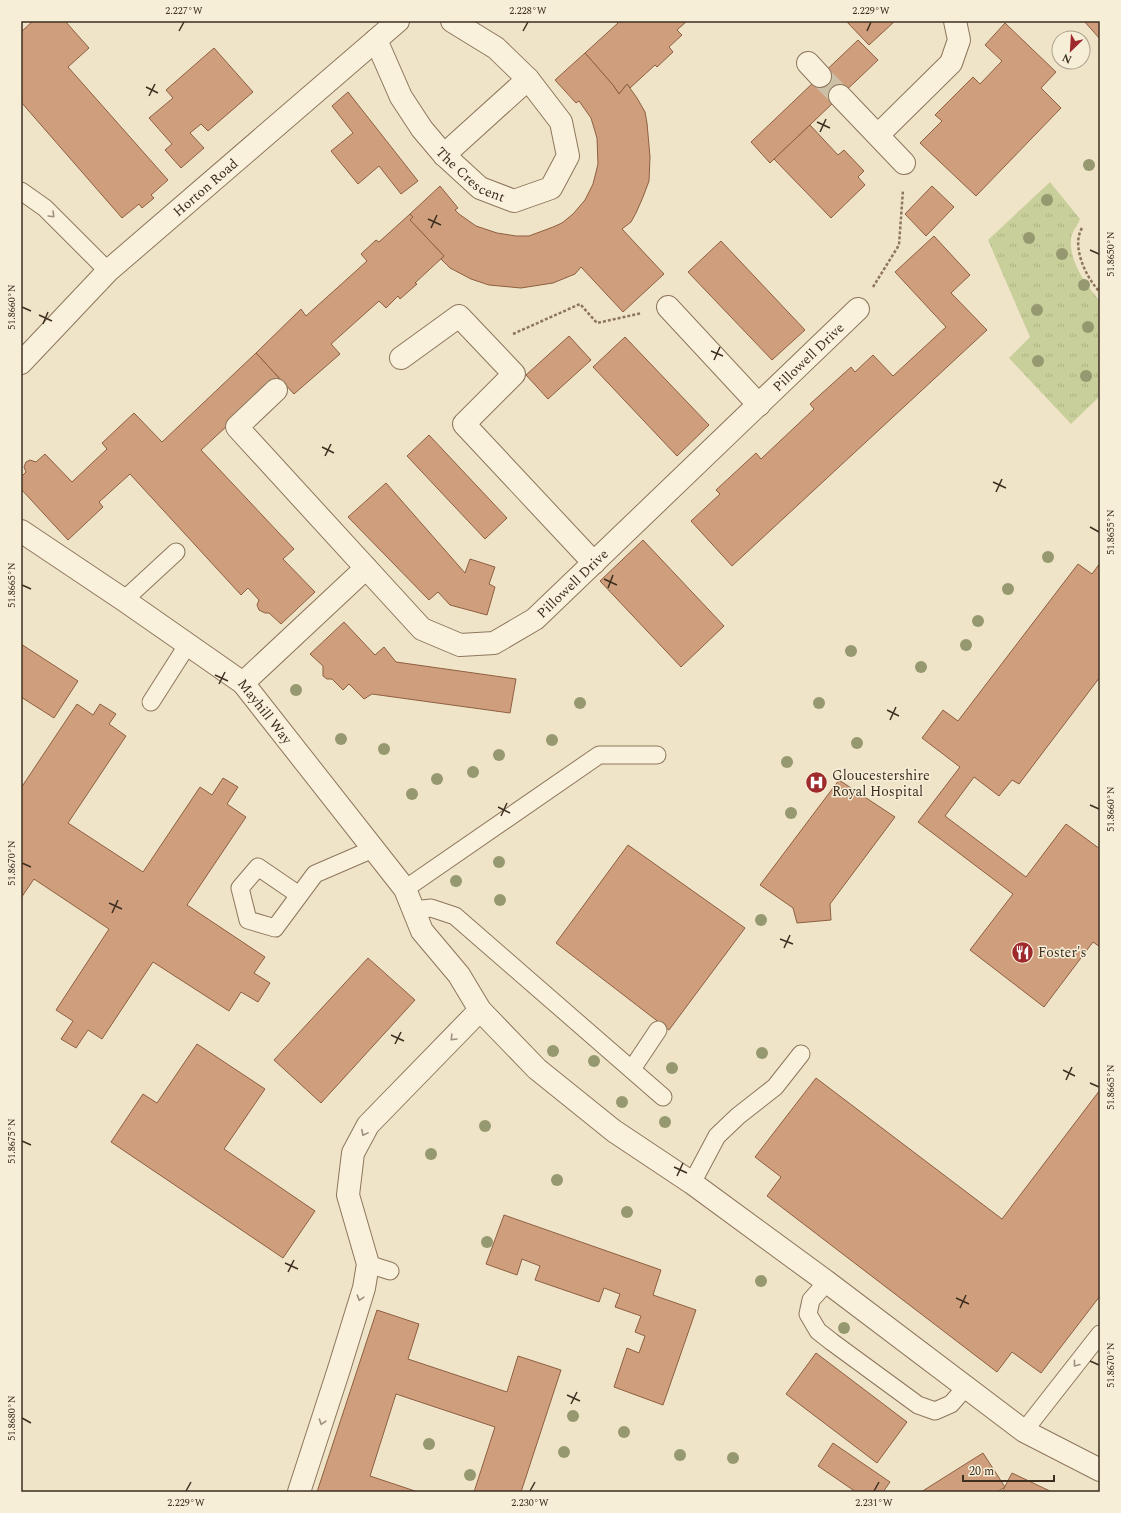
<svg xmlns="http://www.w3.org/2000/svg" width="1121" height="1513" font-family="Spectral,serif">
<defs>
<pattern id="grass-tufts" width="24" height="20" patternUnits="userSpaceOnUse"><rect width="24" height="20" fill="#c9cf9b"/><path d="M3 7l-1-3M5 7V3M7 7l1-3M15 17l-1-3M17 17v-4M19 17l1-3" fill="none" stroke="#aeb285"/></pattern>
</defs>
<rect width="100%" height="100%" fill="#f0e4c8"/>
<!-- grass -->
<path fill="url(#grass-tufts)" d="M1050 182 1080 219C1078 225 1071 233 1071 239 1069 262 1086 285 1100 301V396L1071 424 1009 358 1030 337 988 240Z"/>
<!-- building -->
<g fill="#cf9f7d" stroke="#8d5f41">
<polygon points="33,21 65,21 89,48 68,67 168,180 151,195 154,198 142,208 139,204 122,218 21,102 21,32"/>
<polygon points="616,21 687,21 677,30 682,35 669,47 673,52 657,67 655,65 630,88 627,84 619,94 613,85 585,53 618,23"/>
<polygon points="846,21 895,21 869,45"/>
<polygon points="1084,21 1100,21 1100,39"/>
<polygon points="1005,23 1056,72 1041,88 1061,108 976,196 920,143 942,121 935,115 973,77 980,84 1002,61 985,45"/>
<polygon points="858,40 878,60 770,163 751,142"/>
<polygon points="214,48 253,92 208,131 201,124 190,133 204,148 181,168 165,150 172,144 149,118 173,98 166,90"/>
<polygon points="585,53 613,85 619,94 627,84 637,98 645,112 647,123 650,157 649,181 643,197 636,213 631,222 622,229 664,274 623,312 581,267 575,274 553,283 521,288 489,285 471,279 450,268 441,259 444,256 410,220 413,217 410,214 440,186 458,208 455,210 459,214 476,226 497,233 516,236 529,236 553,227 562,223 573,214 585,200 593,184 598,164 597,138 591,118 579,101 576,103 555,80"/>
<polygon points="348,92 418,181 401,194 379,166 358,184 331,151 353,133 332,106"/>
<polygon points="810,125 838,155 844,150 864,171 858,177 865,185 831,218 774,159"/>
<polygon points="932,186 954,207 926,236 905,214"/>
<polygon points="410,214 413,217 410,220 444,256 415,283 417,284 400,299 398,296 386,308 379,301 331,344 340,354 294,394 256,353 301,309 306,316 367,261 361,254 376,240 379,242"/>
<polygon points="934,236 970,275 951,293 987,330 732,566 691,521 720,494 716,490 756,453 761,459 814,409 810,404 851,367 855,372 873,355 893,376 946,327 895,272"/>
<polygon points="721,241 805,330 772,360 688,272"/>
<polygon points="569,336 591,360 548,399 526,375"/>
<polygon points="625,337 709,425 677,456 593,367"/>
<polygon points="256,353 279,378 201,450 294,549 283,559 315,592 281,624 269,613 265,613 259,610 257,605 259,600 248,588 241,595 130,474 99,502 103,507 68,540 21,489 21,477 26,472 24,467 26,462 30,460 36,462 45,454 72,482 107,449 102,443 134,413 162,442"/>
<polygon points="429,435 507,518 485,539 407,456"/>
<polygon points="386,483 465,573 470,559 495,567 489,584 495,587 487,615 450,605 438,592 429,600 348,517"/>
<polygon points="643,540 724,626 681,667 600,581"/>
<polygon points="1100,563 1100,677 1019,784 1012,780 999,796 974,777 945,816 1026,877 1066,824 1100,849 1100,947 1093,942 1044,1007 970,950 1013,894 918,822 960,767 922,738 943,710 958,721 1078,564 1092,574"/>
<polygon points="344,622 375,655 384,647 396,662 516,679 510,713 372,694 364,699 349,684 343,690 332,679 327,679 323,676 323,666 310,654"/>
<polygon points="21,644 78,681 54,718 21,697"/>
<polygon points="77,704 93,715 100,704 116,714 109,724 126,736 68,823 143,872 200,787 212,795 223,778 238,787 227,804 246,817 187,905 265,957 254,973 270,983 258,1002 241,992 229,1011 153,962 102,1039 88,1030 76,1048 61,1039 73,1021 56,1010 109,929 34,879 21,898 21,788"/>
<polygon points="839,780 895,817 830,904 831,920 797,923 793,908 760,885"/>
<polygon points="628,845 745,928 669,1030 556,943"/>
<polygon points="368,958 415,1000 321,1103 274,1060"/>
<polygon points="197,1044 265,1089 224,1149 315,1211 283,1258 111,1142 143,1094 157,1103"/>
<polygon points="816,1078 1002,1219 1100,1090 1100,1296 1041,1373 1012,1352 997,1372 767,1196 781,1177 755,1157"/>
<polygon points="504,1215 661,1270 653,1295 696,1310 663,1405 614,1387 627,1348 639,1353 645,1336 635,1332 641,1316 615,1307 620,1294 604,1288 599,1302 535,1280 540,1266 522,1259 517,1275 486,1264"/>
<polygon points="377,1310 419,1324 408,1359 507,1392 518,1356 561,1370 521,1492 474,1492 495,1427 396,1394 370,1476 418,1492 317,1492"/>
<polygon points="816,1353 907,1422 877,1463 786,1394"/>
<polygon points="833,1443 890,1482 883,1492 856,1492 818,1466"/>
<polygon points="983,1453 1005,1487 997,1492 921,1492"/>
<polygon points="1012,1473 1052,1492 1002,1492"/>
</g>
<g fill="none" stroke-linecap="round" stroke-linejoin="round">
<!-- street-tunnel -->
<polyline stroke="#ccc0a6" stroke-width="22" stroke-dasharray="22 11" stroke-linecap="butt" points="820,76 840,96"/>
<defs>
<g id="lane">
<polyline points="21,191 45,208 108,271"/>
<polyline points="124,600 176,552"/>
<polyline points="151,702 188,644"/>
<polyline points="405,889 599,755 657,755"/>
<polyline points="299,895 258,867 240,888 248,920 275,928 315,874 373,849"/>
<polyline points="414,910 431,908 455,916 663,1097"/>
<polyline points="632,1069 658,1030"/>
<polyline points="692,1183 717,1136 738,1116 775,1087 801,1054"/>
<polyline points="368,1264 390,1271"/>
<polyline points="827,1282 811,1300 808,1314 818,1331 832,1342 918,1405 935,1411 951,1404 966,1387"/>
<polyline points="1024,1431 1100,1334"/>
</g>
<g id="street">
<path id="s1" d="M376 40 401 97 422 129 444 155 480 188 514 201 551 188 568 156 561 122 528 79 496 48 452 21"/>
<polyline points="808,63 820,76"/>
<polyline points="840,96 904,163"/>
<polyline points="878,135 951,63 959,40 955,21"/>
<polyline points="444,155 528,79"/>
<polyline points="668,307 759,405"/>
<polyline points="401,358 459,316 514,374 464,424 594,563"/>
<path id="s2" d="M21 363 108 271 398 21"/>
<path id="s3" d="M276 390 237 427 422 629 460 645 494 643 535 619 858 309"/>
<path id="s4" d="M21 531 124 600 243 683 405 889 422 931 459 975 480 1010 537 1069 614 1131 692 1183 827 1282 1024 1431 1100 1470"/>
<polyline points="243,683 366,568"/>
<polyline points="299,1492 339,1369 364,1288 368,1264 348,1195 353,1153 368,1125 480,1010"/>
</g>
</defs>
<!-- lane casing -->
<use href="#lane" stroke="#8d765c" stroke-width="19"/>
<!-- street casing -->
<use href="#street" stroke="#8d765c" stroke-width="24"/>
<!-- path -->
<g stroke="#8d765c" stroke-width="2.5" stroke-dasharray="3 2" stroke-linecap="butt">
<path d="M1082 228C1071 246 1086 278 1100 292"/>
<polyline points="873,287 899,245 903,190"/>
<polyline points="513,334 580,304 597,323 642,313"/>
</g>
<!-- lane -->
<use href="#lane" stroke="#faf1dc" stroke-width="17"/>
<!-- street -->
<use href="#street" stroke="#faf1dc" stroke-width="22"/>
</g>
<!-- trees -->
<g fill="#96986f">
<circle cx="1089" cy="165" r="6"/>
<circle cx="1047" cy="200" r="6"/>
<circle cx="1029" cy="238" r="6"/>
<circle cx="1062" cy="254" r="6"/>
<circle cx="1084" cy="285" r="6"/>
<circle cx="1037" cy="310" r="6"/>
<circle cx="1088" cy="327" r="6"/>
<circle cx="1038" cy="361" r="6"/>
<circle cx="1086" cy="376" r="6"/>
<circle cx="1048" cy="557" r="6"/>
<circle cx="1008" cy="589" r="6"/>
<circle cx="978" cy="621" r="6"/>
<circle cx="966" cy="645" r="6"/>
<circle cx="851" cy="651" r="6"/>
<circle cx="921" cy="667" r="6"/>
<circle cx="296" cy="690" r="6"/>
<circle cx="580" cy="703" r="6"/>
<circle cx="819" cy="703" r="6"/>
<circle cx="341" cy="739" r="6"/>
<circle cx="552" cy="740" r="6"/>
<circle cx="857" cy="743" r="6"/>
<circle cx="384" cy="749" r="6"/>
<circle cx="499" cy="755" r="6"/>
<circle cx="787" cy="762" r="6"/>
<circle cx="473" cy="772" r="6"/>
<circle cx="437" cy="779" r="6"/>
<circle cx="412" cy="794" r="6"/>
<circle cx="791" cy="813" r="6"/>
<circle cx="499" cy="862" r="6"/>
<circle cx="456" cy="881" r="6"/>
<circle cx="500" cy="900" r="6"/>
<circle cx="761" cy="920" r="6"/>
<circle cx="553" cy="1051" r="6"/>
<circle cx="762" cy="1053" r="6"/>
<circle cx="594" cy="1061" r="6"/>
<circle cx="672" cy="1068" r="6"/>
<circle cx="622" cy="1102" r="6"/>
<circle cx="665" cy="1122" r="6"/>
<circle cx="485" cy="1126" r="6"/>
<circle cx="431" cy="1154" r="6"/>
<circle cx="557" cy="1180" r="6"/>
<circle cx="627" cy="1212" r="6"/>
<circle cx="487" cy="1242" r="6"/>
<circle cx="761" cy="1281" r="6"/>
<circle cx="844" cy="1328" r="6"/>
<circle cx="573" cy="1416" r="6"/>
<circle cx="624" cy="1432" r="6"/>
<circle cx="429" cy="1444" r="6"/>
<circle cx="564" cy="1452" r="6"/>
<circle cx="680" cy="1455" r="6"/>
<circle cx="733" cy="1458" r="6"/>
<circle cx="470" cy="1475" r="6"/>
</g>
<!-- one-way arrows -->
<defs><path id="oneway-chevron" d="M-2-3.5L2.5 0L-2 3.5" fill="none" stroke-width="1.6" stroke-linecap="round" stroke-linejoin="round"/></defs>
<g stroke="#9c907e">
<use href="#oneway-chevron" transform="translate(52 215) rotate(45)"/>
<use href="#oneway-chevron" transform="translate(453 1038) rotate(134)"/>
<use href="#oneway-chevron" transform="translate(364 1133) rotate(118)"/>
<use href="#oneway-chevron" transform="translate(360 1298) rotate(107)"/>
<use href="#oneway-chevron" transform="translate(1076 1364) rotate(128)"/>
<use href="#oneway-chevron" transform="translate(322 1422) rotate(108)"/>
</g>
<!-- ticks -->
<path fill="none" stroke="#3d2e20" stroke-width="1.5" d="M179 31 184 22M523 31 528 22M867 31 871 22M146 87 158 93M149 96 155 84M817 122 830 128M820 132 826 119M428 219 441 225M431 228 437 215M1090 250 1099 254M22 307 31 311M39 315 52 321M43 324 48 312M711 351 723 356M714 360 720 347M322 447 334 453M325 456 331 444M993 482 1006 488M996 492 1002 479M1090 527 1099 532M604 579 617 585M22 585 31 589M608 588 613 575M215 675 228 681M219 684 225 672M887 710 899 716M890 720 896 707M1090 805 1099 809M498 807 510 813M501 816 507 803M22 863 31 867M109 903 122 909M112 913 118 900M780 939 793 944M784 948 790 935M391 1035 404 1041M395 1044 401 1032M1063 1070 1075 1076M1066 1080 1072 1067M1090 1083 1099 1087M22 1141 31 1145M674 1167 687 1173M677 1176 683 1163M285 1263 298 1269M288 1272 294 1260M956 1298 969 1304M960 1308 966 1295M1090 1361 1099 1365M567 1395 580 1401M571 1404 577 1392M22 1418 31 1423M186 1491 191 1482M530 1491 535 1482M874 1491 879 1482"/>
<!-- icons -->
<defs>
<symbol id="hospital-disc" viewBox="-11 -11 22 22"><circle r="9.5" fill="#9e2a2b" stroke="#f7eed8"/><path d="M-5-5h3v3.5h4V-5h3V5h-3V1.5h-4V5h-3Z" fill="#fff"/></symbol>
<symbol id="restaurant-disc" viewBox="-11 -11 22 22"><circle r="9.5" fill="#9e2a2b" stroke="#f7eed8"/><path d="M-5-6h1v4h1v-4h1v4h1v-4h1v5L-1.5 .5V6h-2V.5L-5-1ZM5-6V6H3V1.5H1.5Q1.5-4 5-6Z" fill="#fff"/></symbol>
</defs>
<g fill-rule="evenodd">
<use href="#hospital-disc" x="804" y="770" width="25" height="25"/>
<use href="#restaurant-disc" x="1010" y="940" width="25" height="25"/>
</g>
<g text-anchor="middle" stroke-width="3" stroke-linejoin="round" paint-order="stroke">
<!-- street labels -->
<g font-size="14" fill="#3d2e20" stroke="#f7eed8">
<text dy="5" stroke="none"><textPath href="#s1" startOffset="168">The Crescent</textPath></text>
<text dy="5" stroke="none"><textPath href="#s2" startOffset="255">Horton Road</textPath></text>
<text dy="5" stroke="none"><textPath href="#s3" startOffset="829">Pillowell Drive</textPath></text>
<text dy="5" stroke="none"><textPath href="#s3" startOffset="502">Pillowell Drive</textPath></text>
<text dy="5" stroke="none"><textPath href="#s4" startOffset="305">Mayhill Way</textPath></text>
</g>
<!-- poi labels -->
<g font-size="14" fill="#3d2e20" stroke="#f7eed8" text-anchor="start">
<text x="832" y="780">Gloucestershire<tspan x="832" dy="16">Royal Hospital</tspan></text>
<text x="1038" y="957">Foster's</text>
</g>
</g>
<!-- border -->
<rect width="1121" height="1513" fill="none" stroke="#f7eed8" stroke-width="44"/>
<!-- north arrow -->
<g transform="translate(1071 50) rotate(205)"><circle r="19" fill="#f7eed8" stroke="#ada18e"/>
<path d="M0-3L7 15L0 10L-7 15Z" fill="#9e2a2b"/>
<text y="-6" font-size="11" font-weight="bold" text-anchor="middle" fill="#3d2e20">N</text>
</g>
<!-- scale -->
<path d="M963 1475v6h91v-6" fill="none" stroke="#3d2e20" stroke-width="2"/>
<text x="969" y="1475" font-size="12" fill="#3d2e20" stroke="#f7eed8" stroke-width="3" paint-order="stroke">20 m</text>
<rect x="22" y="22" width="1077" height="1469" fill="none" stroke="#3d2e20" stroke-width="1.5"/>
<g font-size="10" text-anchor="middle" fill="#3d2e20">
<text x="184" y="14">2.227°W</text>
<text x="528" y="14">2.228°W</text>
<text x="871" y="14">2.229°W</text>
<text transform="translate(1110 254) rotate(-90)" y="4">51.8650°N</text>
<text transform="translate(11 307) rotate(-90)" y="4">51.8660°N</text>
<text transform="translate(1110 532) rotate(-90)" y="4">51.8655°N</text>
<text transform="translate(11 585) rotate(-90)" y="4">51.8665°N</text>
<text transform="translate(1110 809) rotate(-90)" y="4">51.8660°N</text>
<text transform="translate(11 863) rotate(-90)" y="4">51.8670°N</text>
<text transform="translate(1110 1087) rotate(-90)" y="4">51.8665°N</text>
<text transform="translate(11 1141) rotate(-90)" y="4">51.8675°N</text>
<text transform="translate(1110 1365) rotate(-90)" y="4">51.8670°N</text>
<text transform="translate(11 1418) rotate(-90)" y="4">51.8680°N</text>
<text x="186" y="1506">2.229°W</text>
<text x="530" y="1506">2.230°W</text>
<text x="874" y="1506">2.231°W</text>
</g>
</svg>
